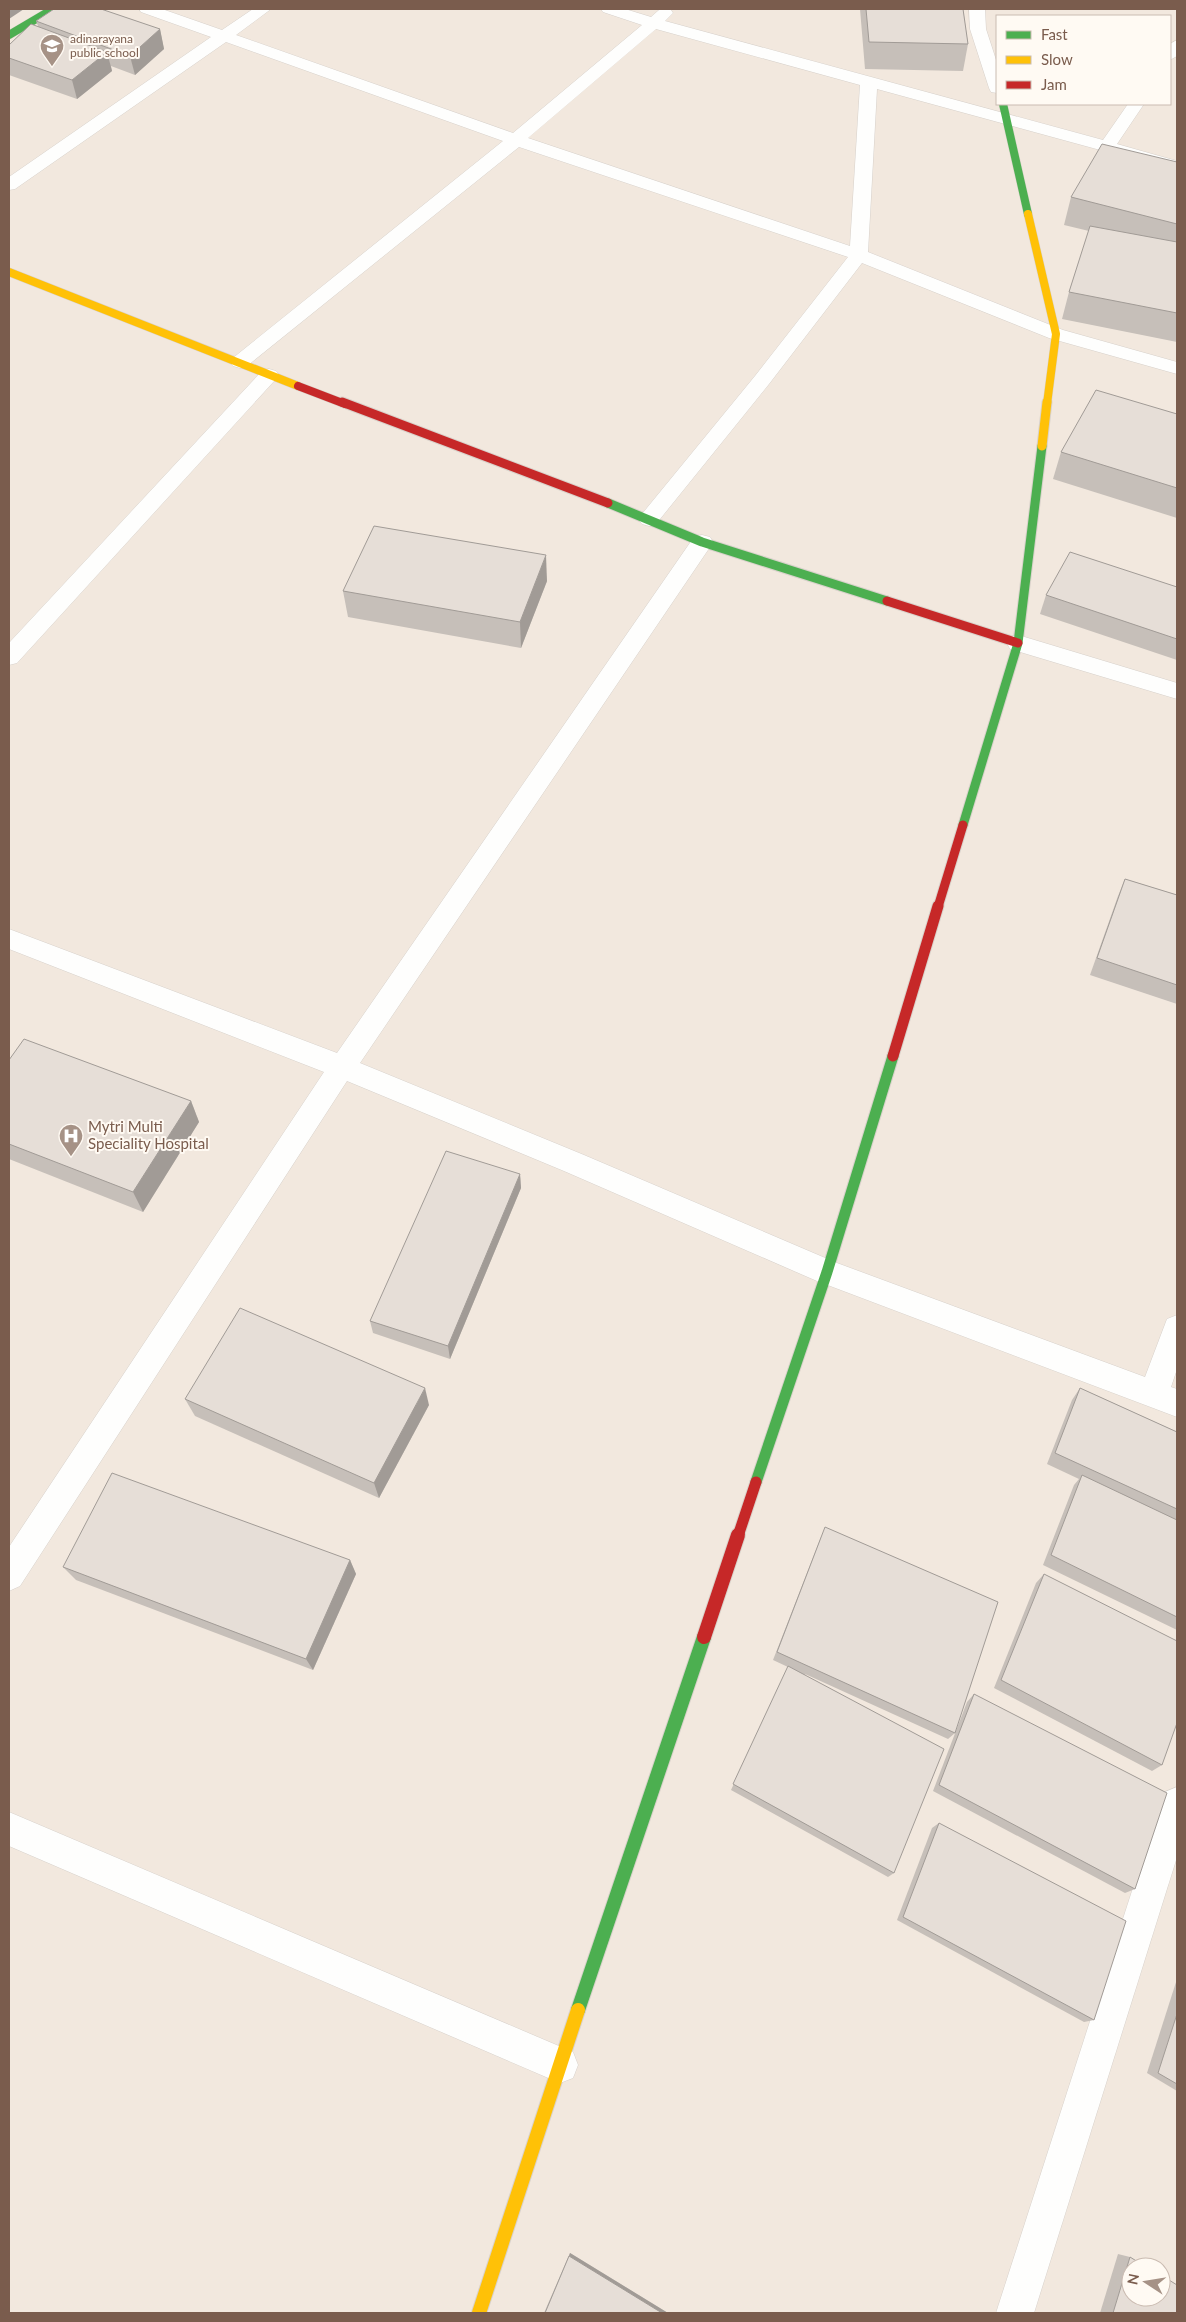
<svg xmlns="http://www.w3.org/2000/svg" width="1186" height="2322" font-family="Lato,sans-serif">
<rect width="100%" height="100%" fill="#f9f5f0"/>
<!-- residential -->
<path fill="#f2e8de" fill-rule="evenodd" d="M9 9H1177V2313H9ZM997 16H1170V104H997ZM1131 2267H1161V2297H1131Z"/>
<g fill="none" stroke-linecap="round" stroke-linejoin="round">
<defs>
<g id="street">
<path d="M139 9H162L222 30 253 9H271L236 35 513 133 642 25 603 12 601 9H625L651 17 659 10H671L673 13 665 21 1103 140 1128 104H1144L1117 144 1177 161V171L877 89 868 252 1063 330 1177 362V374L1049 338 862 263 769 384 656 524 649 526 642 524 638 519 642 514 755 376 848 257 519 147 247 366 240 368 233 366 230 362 233 358 503 141 226 42 15 189 9 190V177L211 37 141 12ZM656 29 860 85 850 246 528 138Z"/>
<polygon points="969,9 985,9 986,29 997,63 997,93 991,92 989,88 970,29"/>
<polygon points="1177,40 1177,56 1170,60 1170,44"/>
<polygon points="269,369 276,371 279,375 276,379 17,663 9,665 9,643 262,371"/>
<polygon points="702,535 710,537 713,542 710,547 360,1063 584,1155 837,1263 1145,1377 1167,1319 1177,1315 1177,1369 1171,1387 1177,1389 1177,1417 817,1281 564,1171 347,1081 20,1586 9,1591 9,1547 324,1072 9,949 9,929 337,1053 694,537"/>
<polygon points="1018,635 1177,683 1177,699 1010,649 1007,643 1010,637"/>
<polygon points="1177,1787 1177,1857 1034,2313 996,2313 1160,1804 1165,1792"/>
<polygon points="9,1812 573,2052 578,2065 573,2078 560,2083 9,1846"/>
</g>
<g id="fast-far3">
<polyline points="9,35 53,9"/>
<polyline points="1003,104 1028,214"/>
</g>
<g id="fast-far2">
<polyline points="608,503 702,542 887,601"/>
<polyline points="963,825 1018,643 1042,446"/>
</g>
<polyline id="fast-far1" points="756,1482 827,1272 893,1056"/>
<polyline id="fast" points="578,2010 704,1637"/>
<g id="slow-far2">
<polyline points="1028,214 1056,334 1047,404"/>
<polyline points="9,272 298,386"/>
</g>
<polyline id="slow-far1" points="1042,446 1047,402"/>
<polyline id="slow" points="479,2313 578,2010"/>
<polyline id="jam-far3" points="298,386 345,404"/>
<g id="jam-far2">
<polyline points="342,402 608,503"/>
<polyline points="887,601 1018,643"/>
<polyline points="938,907 963,825"/>
</g>
<g id="jam-far1">
<polyline points="893,1056 938,906"/>
<polyline points="738,1536 756,1482"/>
</g>
<polyline id="jam" points="704,1637 738,1535"/>
</defs>
<!-- street casing -->
<use href="#street" stroke="#d7d1cb" stroke-width="1"/>
<!-- fast-far3 casing -->
<use href="#fast-far3" stroke="#d9d2cb" stroke-width="9"/>
<!-- fast-far2 casing -->
<use href="#fast-far2" stroke="#d9d2cb" stroke-width="11"/>
<!-- fast-far1 casing -->
<use href="#fast-far1" stroke="#d9d2cb" stroke-width="13"/>
<!-- fast casing -->
<use href="#fast" stroke="#d9d2cb" stroke-width="16"/>
<!-- slow-far2 casing -->
<use href="#slow-far2" stroke="#d9d2cb" stroke-width="9"/>
<!-- slow-far1 casing -->
<use href="#slow-far1" stroke="#d9d2cb" stroke-width="11"/>
<!-- slow casing -->
<use href="#slow" stroke="#d9d2cb" stroke-width="16"/>
<!-- jam-far3 casing -->
<use href="#jam-far3" stroke="#d9d2cb" stroke-width="9"/>
<!-- jam-far2 casing -->
<use href="#jam-far2" stroke="#d9d2cb" stroke-width="11"/>
<!-- jam-far1 casing -->
<use href="#jam-far1" stroke="#d9d2cb" stroke-width="13"/>
<!-- jam casing -->
<use href="#jam" stroke="#d9d2cb" stroke-width="16"/>
<!-- street -->
<use href="#street" fill="#fefefd" fill-rule="evenodd"/>
<!-- fast-far3 -->
<use href="#fast-far3" stroke="#4caf50" stroke-width="8"/>
<!-- fast-far2 -->
<use href="#fast-far2" stroke="#4caf50" stroke-width="9"/>
<!-- fast-far1 -->
<use href="#fast-far1" stroke="#4caf50" stroke-width="11"/>
<!-- fast -->
<use href="#fast" stroke="#4caf50" stroke-width="14"/>
<!-- slow-far2 -->
<use href="#slow-far2" stroke="#ffc107" stroke-width="8"/>
<!-- slow-far1 -->
<use href="#slow-far1" stroke="#ffc107" stroke-width="9"/>
<!-- slow -->
<use href="#slow" stroke="#ffc107" stroke-width="14"/>
<!-- jam-far3 -->
<use href="#jam-far3" stroke="#c62828" stroke-width="8"/>
<!-- jam-far2 -->
<use href="#jam-far2" stroke="#c62828" stroke-width="9"/>
<!-- jam-far1 -->
<use href="#jam-far1" stroke="#c62828" stroke-width="11"/>
<!-- jam -->
<use href="#jam" stroke="#c62828" stroke-width="14"/>
</g>
<!-- wall -->
<g fill="#c6bfb9">
<polygon points="860,9 963,9 968,44 963,71 865,69"/>
<polygon points="36,21 160,29 164,49 135,75 111,66 112,71 77,99 9,75 9,45 38,26"/>
<polygon points="1177,162 1177,342 1062,319 1069,292 1089,231 1064,225 1071,197"/>
<polygon points="1177,414 1177,518 1053,479 1061,452"/>
<polygon points="547,581 521,648 348,617 343,591"/>
<polygon points="1177,587 1177,660 1040,614 1046,595"/>
<polygon points="1125,879 1177,895 1177,1004 1090,975 1118,896"/>
<polygon points="9,1060 191,1101 199,1122 143,1212 9,1159"/>
<polygon points="520,1174 521,1188 450,1359 373,1333 370,1321"/>
<polygon points="1080,1388 1177,1432 1177,1630 1043,1565 1074,1485 1079,1479 1047,1464 1072,1400"/>
<polygon points="185,1399 429,1405 379,1498 195,1416"/>
<polygon points="821,1537 955,1733 948,1739 805,1674 894,1873 888,1877 731,1790 788,1667 773,1660"/>
<polygon points="350,1560 356,1574 313,1670 76,1580 63,1567"/>
<polygon points="1044,1574 1162,1765 1152,1771 994,1688 1036,1583"/>
<polygon points="974,1694 1135,1889 1125,1893 933,1791 967,1702"/>
<polygon points="939,1823 1094,2020 1084,2022 897,1920 932,1828"/>
<polygon points="1177,1979 1177,2091 1147,2073"/>
<polygon points="570,2253 668,2313 544,2313"/>
<polygon points="1118,2254 1130,2257 1177,2313 1100,2313"/>
</g>
<!-- shaded-wall -->
<g fill="#a19b96">
<polygon points="9,9 24,9 9,19"/>
<polygon points="160,29 164,49 135,75 130,56"/>
<polygon points="107,52 112,71 77,99 72,80"/>
<polygon points="546,555 547,581 521,648 520,622"/>
<polygon points="191,1101 199,1122 143,1212 133,1192"/>
<polygon points="520,1174 521,1188 450,1359 448,1346"/>
<polygon points="425,1388 429,1405 379,1498 374,1483"/>
<polygon points="350,1560 356,1574 313,1670 306,1659"/>
<polygon points="570,2253 668,2313 662,2313 569,2256"/>
</g>
<!-- building -->
<g fill="#e6ded7" stroke="#a19b96">
<polygon points="54,9 101,9 160,29 130,56 36,21"/>
<polygon points="866,9 963,9 968,44 869,42"/>
<polygon points="31,24 107,52 72,80 9,58 9,45"/>
<polygon points="1102,144 1177,162 1177,224 1071,197"/>
<polygon points="1090,226 1177,242 1177,313 1069,292"/>
<polygon points="1096,390 1177,414 1177,488 1061,452"/>
<polygon points="374,526 546,555 520,622 343,591"/>
<polygon points="1070,552 1177,587 1177,639 1046,595"/>
<polygon points="1125,879 1177,895 1177,985 1097,958"/>
<polygon points="24,1039 191,1101 133,1192 9,1144 9,1060"/>
<polygon points="446,1151 520,1174 448,1346 370,1321"/>
<polygon points="240,1308 425,1388 374,1483 185,1399"/>
<polygon points="1080,1388 1177,1432 1177,1509 1055,1453"/>
<polygon points="112,1473 350,1560 306,1659 63,1567"/>
<polygon points="1082,1475 1177,1520 1177,1617 1051,1555"/>
<polygon points="825,1527 998,1602 955,1733 777,1652"/>
<polygon points="1044,1574 1177,1641 1177,1723 1162,1765 1001,1680"/>
<polygon points="788,1666 944,1749 894,1873 733,1784"/>
<polygon points="974,1694 1167,1793 1135,1889 939,1785"/>
<polygon points="939,1823 1126,1921 1094,2020 903,1917"/>
<polygon points="1177,2014 1177,2084 1158,2073"/>
<polygon points="569,2256 662,2313 545,2313"/>
<polygon points="1130,2257 1146,2267 1131,2267 1131,2297 1161,2297 1161,2275 1177,2285 1177,2313 1113,2313"/>
</g>
<!-- icons -->
<defs>
<symbol id="school-pin" viewBox="-11 -11 22 30"><path d="M0 17L-7.5 6A9.5 9.5 0 1 1 7.5 6Z" fill="#a69286" stroke="#fffaf3"/><path d="M0-5L7-2L0 1L-7-2ZM-4 1L0 2.5L4 1V4Q0 6-4 4Z" fill="#fff"/></symbol>
<symbol id="hospital-pin" viewBox="-11 -11 22 30"><path d="M0 17L-7.5 6A9.5 9.5 0 1 1 7.5 6Z" fill="#a69286" stroke="#fffaf3"/><path d="M-5-5h3v3.5h4V-5h3V5h-3V1.5h-4V5h-3Z" fill="#fff"/></symbol>
</defs>
<g fill-rule="evenodd">
<use href="#school-pin" x="38" y="32" width="28" height="38"/>
<use href="#hospital-pin" x="57" y="1122" width="28" height="38"/>
</g>
<g text-anchor="middle" stroke-width="4" stroke-linejoin="round" paint-order="stroke">
<!-- far-poi labels -->
<g font-size="12" fill="#7a5c4d" stroke="#fffaf3" text-anchor="start">
<text x="70" y="43">adinarayana<tspan x="70" dy="14">public school</tspan></text>
</g>
<!-- poi labels -->
<g font-size="15" fill="#7a5c4d" stroke="#fffaf3" text-anchor="start">
<text x="88" y="1132">Mytri Multi<tspan x="88" dy="17">Speciality Hospital</tspan></text>
</g>
</g>
<!-- border -->
<rect width="1186" height="2322" fill="none" stroke="#7a5c4d" stroke-width="20"/>
<!-- legend -->
<rect x="996" y="15" width="175" height="90" fill="#fffaf3" stroke="#cabbb1"/>
<rect x="1006" y="31" width="25" height="8" fill="#4caf50" stroke="#cabbb1"/>
<text x="1041" y="40" font-size="15" fill="#7a5c4d">Fast</text>
<rect x="1006" y="56" width="25" height="8" fill="#ffc107" stroke="#cabbb1"/>
<text x="1041" y="65" font-size="15" fill="#7a5c4d">Slow</text>
<rect x="1006" y="81" width="25" height="8" fill="#c62828" stroke="#cabbb1"/>
<text x="1041" y="90" font-size="15" fill="#7a5c4d">Jam</text>
<!-- north arrow -->
<g transform="translate(1146 2282) rotate(282)"><circle r="24" fill="#fffaf3" stroke="#cabbb1"/>
<path d="M0-4L9 19L0 12L-9 19Z" fill="#a69286"/>
<text y="-8" font-size="14" font-weight="bold" text-anchor="middle" fill="#7a5c4d">N</text>
</g>
</svg>
